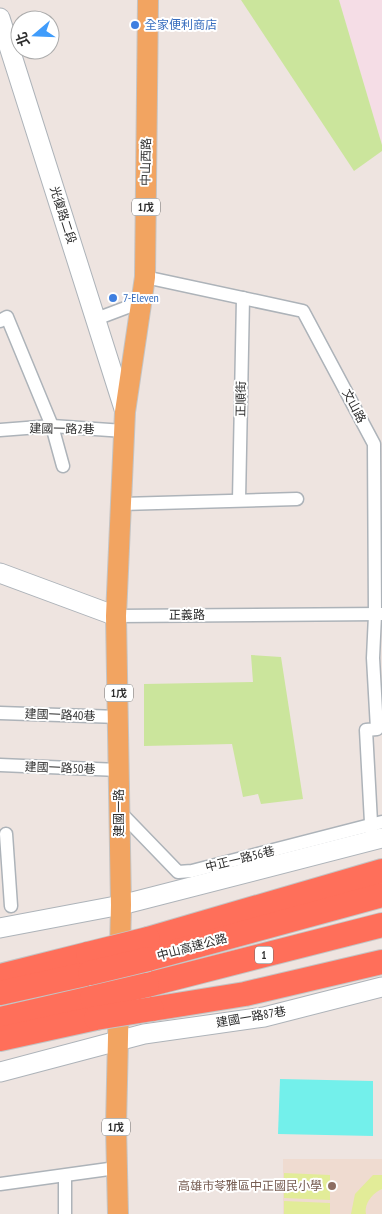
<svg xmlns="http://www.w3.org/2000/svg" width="382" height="1214" font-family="'PT Sans Narrow','Noto Sans TC',sans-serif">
<rect width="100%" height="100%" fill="#eee4e0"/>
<!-- education -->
<rect fill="#efdbd0" x="283" y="1159" width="99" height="55"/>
<!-- medical -->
<polygon fill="#f5dde6" points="339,0 382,0 382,145"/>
<!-- green -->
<g fill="#cbe59c">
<polygon points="241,0 339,0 382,145 382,151 354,171"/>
<polygon points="251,655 281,657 303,799 261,804 258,794 243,797 232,744 144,746 144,684 253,682"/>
</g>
<!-- pitch -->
<g fill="#e2ec98">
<polygon points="284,1173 330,1175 330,1200 284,1198"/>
<path d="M373 1175H382V1189C373 1193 364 1203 366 1214H351L355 1194Z"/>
<polygon points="284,1201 330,1203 330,1214 284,1214"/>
</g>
<!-- water -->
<polygon fill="#73f0eb" points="280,1079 373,1081 373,1136 278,1134"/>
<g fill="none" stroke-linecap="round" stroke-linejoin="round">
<defs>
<g id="street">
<polyline points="145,277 303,311 374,444 375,615 373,658 377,729 366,730 372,841"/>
<polyline points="96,319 141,302"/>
<polyline points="0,321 7,317 52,426 63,466"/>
<polyline points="0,430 52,426 124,431"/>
<polyline points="239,500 243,298"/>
<polyline points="122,504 297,499"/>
<polyline points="116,616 382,614"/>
<polyline points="0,713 119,717"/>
<polyline points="0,765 119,770"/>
<polyline points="120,812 178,872 192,871 382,822"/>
<polyline points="6,834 11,906"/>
<polyline points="65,1176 65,1214"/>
<polyline points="0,1184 116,1168"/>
</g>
<g id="secondary">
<polyline points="0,18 125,412"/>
<polyline points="0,573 116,616"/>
<polyline points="0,928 121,905 382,838"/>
<polyline points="0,1072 144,1034 264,1017 382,987"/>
</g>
<polyline id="primary" points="118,1214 116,1126 121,905 116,616 125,412 145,277 148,0"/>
<g id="highway">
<polyline points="148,939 382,871"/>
<polyline points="148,959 382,895"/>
<polyline points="0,976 88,954"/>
<polyline points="147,985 382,925"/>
<polyline points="0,993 90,973"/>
<polyline points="152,1009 245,994 382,962"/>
<polyline points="0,1019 92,998"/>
<polyline points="0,1039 96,1018"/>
</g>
</defs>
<!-- street casing -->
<use href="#street" stroke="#adb3b9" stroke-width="15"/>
<!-- secondary casing -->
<use href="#secondary" stroke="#adb3b9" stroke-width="21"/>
<!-- primary casing -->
<use href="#primary" stroke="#c4c4c4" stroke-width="22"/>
<!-- highway casing -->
<use href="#highway" stroke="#c4c4c4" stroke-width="26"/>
<!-- street -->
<use href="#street" stroke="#fff" stroke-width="12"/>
<!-- secondary -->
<use href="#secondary" stroke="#fff" stroke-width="19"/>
<!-- primary -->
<use href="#primary" stroke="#f2a461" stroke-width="20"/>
<!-- highway -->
<use href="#highway" stroke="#ff6f5a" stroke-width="24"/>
<defs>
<g id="highway-bridge">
<polyline points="88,954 148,939"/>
<polyline points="90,973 148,959"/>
<polyline points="92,998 147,985"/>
<polyline points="96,1018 152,1009"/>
</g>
</defs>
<!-- highway-bridge casing -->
<use href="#highway-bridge" stroke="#c4c4c4" stroke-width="26" stroke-linecap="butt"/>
<!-- highway-bridge -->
<use href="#highway-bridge" stroke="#ff6f5a" stroke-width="24"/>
</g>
<!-- markers -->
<g fill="#3f7fe0" stroke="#fff" stroke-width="2">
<circle cx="135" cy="25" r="5"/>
<circle cx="113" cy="298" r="5"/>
</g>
<circle fill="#8d6e63" stroke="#fff" stroke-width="2" cx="332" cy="1186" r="5"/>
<g text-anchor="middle" stroke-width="4" stroke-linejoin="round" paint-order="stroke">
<!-- shield labels -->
<g fill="#fff" stroke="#6c6c6c" stroke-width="1">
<rect x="132" y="198.5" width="28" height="17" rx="4"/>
<rect x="105" y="684.5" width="28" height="17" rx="4"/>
<rect x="255" y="946.5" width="18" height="17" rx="4"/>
<rect x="102" y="1118.5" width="28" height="17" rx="4"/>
</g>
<g font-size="11" font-weight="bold" fill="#2d2d2d">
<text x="146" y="211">1戊</text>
<text x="119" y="697">1戊</text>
<text x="264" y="959">1</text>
<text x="116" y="1131">1戊</text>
</g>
<!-- shop labels -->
<g font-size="12" fill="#366cbe" stroke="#fff" text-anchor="start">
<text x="145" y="29">全家便利商店</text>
<text x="123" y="302">7-Eleven</text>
</g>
<!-- street labels -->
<g font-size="12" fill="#2d2d2d" stroke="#fff">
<text transform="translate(146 162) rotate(-89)" y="4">中山西路</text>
<text transform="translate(63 215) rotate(72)" y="4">光復路二段</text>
<text transform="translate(241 399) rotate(-89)" y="4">正順街</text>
<text transform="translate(354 406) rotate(62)" y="4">文山路</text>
<text transform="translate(62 429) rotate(1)" y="4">建國一路2巷</text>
<text x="187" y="619">正義路</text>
<text transform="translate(60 715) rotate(2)" y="4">建國一路40巷</text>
<text transform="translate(60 768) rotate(2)" y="4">建國一路50巷</text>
<text transform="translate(119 813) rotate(-90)" y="4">建國一路</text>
<text transform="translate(240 859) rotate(-14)" y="4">中正一路56巷</text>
<text transform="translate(192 947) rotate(-15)" y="4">中山高速公路</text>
<text transform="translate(251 1017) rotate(-10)" y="4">建國一路87巷</text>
</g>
<!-- education labels -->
<g font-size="12" fill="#785e54" stroke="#fff" text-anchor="end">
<text x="322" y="1190">高雄市苓雅區中正國民小學</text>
</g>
</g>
<!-- north arrow -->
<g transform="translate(35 35) rotate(251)"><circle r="24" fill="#ffffff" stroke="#ababab"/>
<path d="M0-4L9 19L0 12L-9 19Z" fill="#409cfb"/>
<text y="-8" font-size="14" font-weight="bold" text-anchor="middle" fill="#2d2d2d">北</text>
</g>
</svg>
